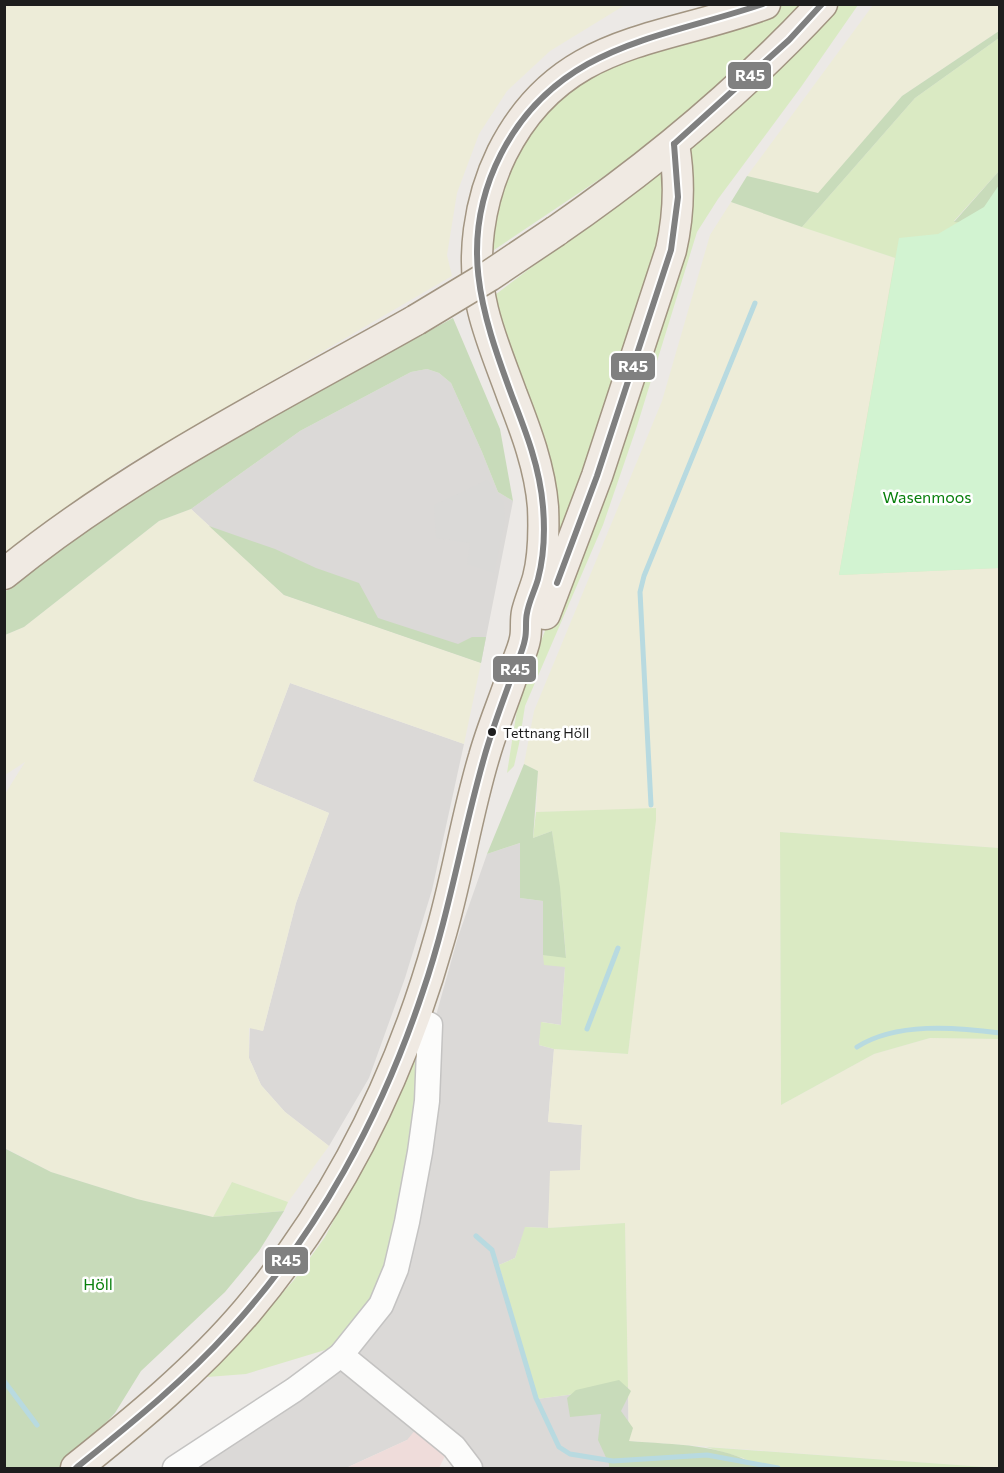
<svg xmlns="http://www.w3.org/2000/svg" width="1004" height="1473" font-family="Commissioner,sans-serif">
<rect width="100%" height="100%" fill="#ece9e6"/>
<!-- residential -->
<g fill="#dbd9d7">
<polygon points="427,369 439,373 451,383 482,452 498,492 513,501 481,663 284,595 191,509 300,431 411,372"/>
<polygon points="290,683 464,744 432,890 405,978 369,1078 329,1146 285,1112 261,1085 249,1058 250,1027 263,1031 296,903 329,813 253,781"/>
<polygon points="520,843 520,898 543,901 565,967 561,1025 542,1022 539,1045 554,1049 548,1122 582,1125 580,1171 551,1171 548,1228 526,1227 515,1258 499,1265 537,1399 628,1387 629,1468 469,1468 407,1440 346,1468 196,1468 339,1361 458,937 487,854"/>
</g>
<!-- commercial -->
<polygon fill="#efdcda" points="421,1423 449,1448 439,1468 346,1468 407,1440"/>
<!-- farmland -->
<g fill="#edecd8">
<polygon points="5,5 625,5 550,51 507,91 479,134 457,193 447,255 452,276 122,468 5,557"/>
<polygon points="873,5 999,5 999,31 902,96 818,194 747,176"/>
<polygon points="731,202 895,258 840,574 999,568 999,848 780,832 781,1105 874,1054 930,1038 999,1039 999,1468 629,1441 625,1223 548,1228 550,1171 580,1170 582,1125 548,1122 554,1049 628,1054 656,809 536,812 538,771 524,764 534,711 662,401 710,235"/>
<polygon points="191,509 284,595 481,663 464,744 290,683 253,781 329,813 296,903 263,1031 249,1028 249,1058 261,1085 285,1112 329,1146 288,1202 232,1182 213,1217 137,1199 51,1172 5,1148 5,794 25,762 5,775 5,635 24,627 159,521"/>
</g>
<!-- grass -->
<g fill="#daeac3">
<polygon points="781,5 806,5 775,37 655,142 488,254 499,185 532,122 602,63 772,10"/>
<polygon points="837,5 858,5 801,87 718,199 697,232 637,426 603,525 525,706 519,744 514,766 507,773 519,697 556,603 690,147 767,77"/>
<polygon points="999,38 999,171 954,221 999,226 999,568 839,575 895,258 802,227 915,98"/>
<polygon points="669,163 670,203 559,554 491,298"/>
<polygon points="656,808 656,820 628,1054 554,1049 539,1045 541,1022 561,1025 565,967 544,965 543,955 566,957 562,909 552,831 533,838 536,812"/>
<polygon points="780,832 999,848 999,1039 930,1038 874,1054 781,1105"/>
<polygon points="420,1044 421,1084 388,1258 375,1295 335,1347 246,1374 207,1377 294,1280 325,1237 381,1129"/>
<polygon points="232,1182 288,1202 284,1211 213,1217"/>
<polygon points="625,1223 628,1387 537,1399 499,1265 515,1258 525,1227 548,1228"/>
<polygon points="706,1447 999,1468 761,1468 743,1458"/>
</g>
<!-- forest -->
<g fill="#c8dbba">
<polygon points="999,31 999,38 915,98 802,227 731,202 747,176 818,193 902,96"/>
<polygon points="999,171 999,226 954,222"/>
<polygon points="453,318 500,429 513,501 498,492 482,452 451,383 439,373 427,369 411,372 300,431 191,509 159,521 24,627 5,635 5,592 82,532 197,457"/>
<polygon points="209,526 275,549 316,568 359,583 378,618 458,644 472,637 486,637 481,663 284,595"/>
<polygon points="524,764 538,771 533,838 552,831 560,887 566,958 543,955 543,901 520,898 520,843 487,854"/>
<polygon points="4,1148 51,1172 137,1199 213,1217 284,1211 259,1251 225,1292 141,1371 115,1413 63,1468 5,1468"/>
<path d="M619 1380 631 1391 621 1411 633 1428 629 1441C675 1445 721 1443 761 1468H609V1464L598 1440 601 1414 570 1417 567 1398 576 1390Z"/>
</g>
<!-- park -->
<polygon fill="#d2f3d1" points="999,185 999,568 839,575 899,238 938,234 984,207"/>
<!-- parking -->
<polygon fill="#dad9d7" points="487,480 504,503 505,520 494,573 467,564 470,543 436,538 434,505"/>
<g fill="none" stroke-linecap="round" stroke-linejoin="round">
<!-- stream -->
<g stroke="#b8dae0" stroke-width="5">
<polyline points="651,805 640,592 644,576 755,303"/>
<polyline points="587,1029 618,948"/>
<path d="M857 1047C896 1022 956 1027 1000 1033"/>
<polyline points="476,1236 492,1250 536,1398 559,1447 570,1454 613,1461 707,1455 778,1468"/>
<polyline points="4,1381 37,1425"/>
</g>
<defs>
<g id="minor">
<polyline points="341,1355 454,1447 470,1468"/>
<polyline points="175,1468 294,1390 341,1355 381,1305 396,1269 407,1222 420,1152 427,1101 430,1025 414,1017"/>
</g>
<g id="major">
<path d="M556 231C652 165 742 90 822 4"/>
<path d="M4 574C129 472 276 399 416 320"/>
<path d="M545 614 597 476 671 250C679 215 680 180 674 144"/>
<path d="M76 1468C136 1420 197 1370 247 1311 338 1203 401 1075 439 940 457 880 466 817 484 757 492 728 504 701 513 673 517 662 523 650 525 639 527 630 525 621 527 612 530 600 535 589 538 578 544 555 544 530 543 507 540 468 526 431 512 395 502 367 490 339 483 310 470 259 479 200 502 153 560 37 659 43 765 4"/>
</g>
</defs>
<!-- minor casing -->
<use href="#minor" stroke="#c4c3c2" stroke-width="27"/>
<!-- major casing -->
<use href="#major" stroke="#a29582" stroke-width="33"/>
<!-- minor -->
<use href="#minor" stroke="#fcfcfb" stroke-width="24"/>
<!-- major -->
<use href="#major" stroke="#f0eae3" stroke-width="30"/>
<defs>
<polyline id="major-bridge" points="416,320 489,276 556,231"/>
</defs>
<!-- major-bridge casing -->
<use href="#major-bridge" stroke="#a29582" stroke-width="33" stroke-linecap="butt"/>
<!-- major-bridge -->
<use href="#major-bridge" stroke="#f0eae3" stroke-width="30"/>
<defs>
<g id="bus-1">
<polyline points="674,144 789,40 822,4"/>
<polyline points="557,583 597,476 671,250 678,197 674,144"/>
<path d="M76 1468C129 1425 183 1382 229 1331 318 1234 382 1115 423 991 449 915 462 835 484 758 492 729 503 701 513 673 517 662 523 651 525 639 527 630 525 621 527 613 529 601 535 590 538 579 544 556 545 531 543 507 540 468 526 432 512 396 481 312 457 240 501 154 557 45 659 39 763 4"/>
</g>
</defs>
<!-- bus-1 casing -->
<use href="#bus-1" stroke="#fff" stroke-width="10"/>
<!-- bus-1 -->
<use href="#bus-1" stroke="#808080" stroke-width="6"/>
</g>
<!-- markers -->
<circle fill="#1d1d1d" stroke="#fff" stroke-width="2" cx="492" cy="732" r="5"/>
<g text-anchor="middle" stroke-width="5" stroke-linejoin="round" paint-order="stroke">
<!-- bus labels -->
<g font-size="14" fill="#1d1d1d" stroke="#fff" text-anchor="start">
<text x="503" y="738">Tettnang Höll</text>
</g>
<!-- park labels -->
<g font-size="16" fill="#077f0b" stroke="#fff">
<text x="927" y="503">Wasenmoos</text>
<text x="98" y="1290">Höll</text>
</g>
</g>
<g stroke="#fff" stroke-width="2">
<rect x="727" y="61" width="45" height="29" rx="6" fill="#808080"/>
<rect x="610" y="352" width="46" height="29" rx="6" fill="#808080"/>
<rect x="492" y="655" width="45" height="28" rx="6" fill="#808080"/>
<rect x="264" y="1246" width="45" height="29" rx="6" fill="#808080"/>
</g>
<g font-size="16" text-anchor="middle" font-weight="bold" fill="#fff">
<text x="750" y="81">R45</text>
<text x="633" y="372">R45</text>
<text x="515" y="675">R45</text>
<text x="286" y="1266">R45</text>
</g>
<!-- border -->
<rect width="1004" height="1473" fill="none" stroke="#1d1d1d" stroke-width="12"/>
</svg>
